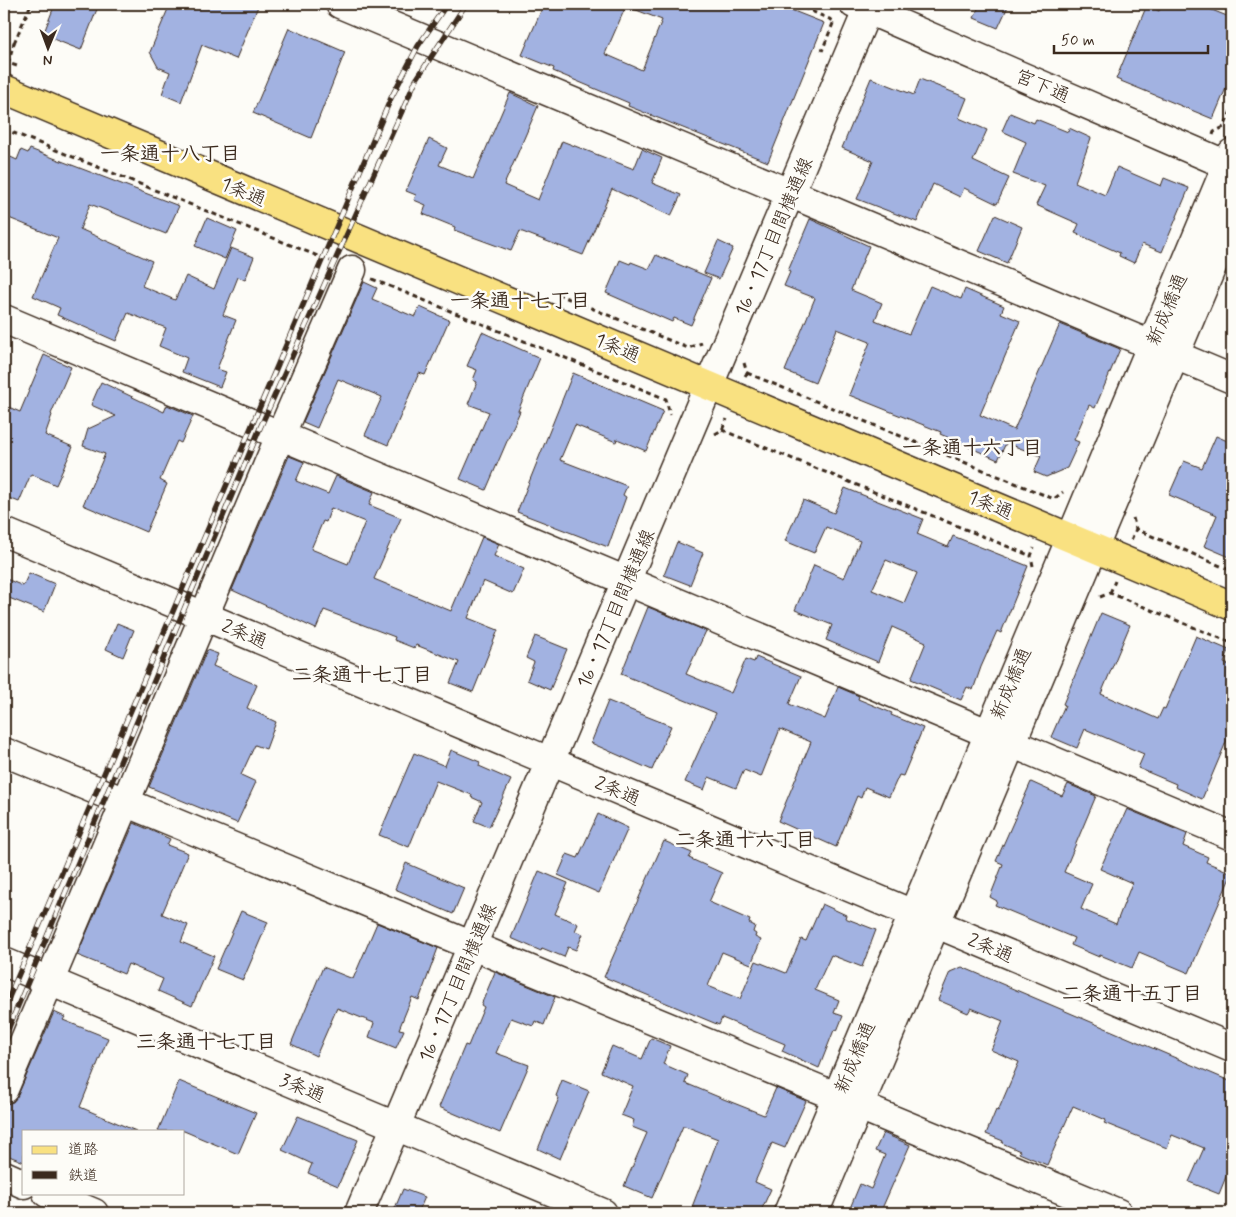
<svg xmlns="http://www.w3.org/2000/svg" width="1236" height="1217" font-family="Mynerve,'Klee One',sans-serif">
<rect width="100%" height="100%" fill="#fdfcf7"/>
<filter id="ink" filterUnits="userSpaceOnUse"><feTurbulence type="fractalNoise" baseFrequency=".02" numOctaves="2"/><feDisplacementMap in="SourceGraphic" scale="10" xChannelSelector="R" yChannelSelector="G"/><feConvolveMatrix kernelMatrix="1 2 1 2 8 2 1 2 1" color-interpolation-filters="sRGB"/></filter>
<g filter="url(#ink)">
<!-- building -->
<g fill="#a2b2e1" stroke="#3b2a1e" fill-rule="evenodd">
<polygon points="55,4 99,4 81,50 43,35"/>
<polygon points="170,4 259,4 236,59 202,45 181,102 162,94 170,72 158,67 150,52"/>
<path d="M544 4H776L824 23 768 162 628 106 629 103 553 71 554 68 522 55ZM626 6 662 20 642 70 605 54Z"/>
<polygon points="980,4 1009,4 998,28 974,18"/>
<polygon points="1162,4 1197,4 1232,18 1232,74 1213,119 1116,79 1147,5 1159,11"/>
<polygon points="289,28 345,52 311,138 253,113"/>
<polygon points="871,78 914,95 920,79 967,98 959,118 987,130 973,161 1009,178 997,204 964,188 960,197 933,184 917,222 857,199 873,161 842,148"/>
<polygon points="510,93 538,106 504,185 538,200 562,141 634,169 642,149 662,158 652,183 681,195 671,216 612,189 583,255 520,231 511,251 454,230 455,227 423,214 426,205 414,200 416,195 406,191 429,139 447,148 439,165 473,179"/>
<polygon points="1010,113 1034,123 1036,119 1068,132 1069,128 1091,138 1075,182 1105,195 1117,167 1161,186 1164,178 1189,188 1162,252 1142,244 1134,263 1119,256 1120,253 1075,233 1079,224 1036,205 1045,186 1013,174 1026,142 1002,131"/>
<polygon points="30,149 179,206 166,234 90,204 80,229 152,261 142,286 175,300 186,276 214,289 231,248 254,257 245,280 238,277 223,315 236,320 217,369 226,372 220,387 182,372 187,358 159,346 166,328 128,313 116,341 57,315 60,308 33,296 58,238 4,216 4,154 17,160 21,150 28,153"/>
<polygon points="995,215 1022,227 1007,263 979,251"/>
<polygon points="207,218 237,231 225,259 195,246"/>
<polygon points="810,219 869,246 851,290 882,303 875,320 909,334 930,286 961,299 965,289 1004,306 1001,313 1020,321 980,415 1014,430 1060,324 1120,349 1095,408 1089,405 1074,440 1079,442 1067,468 1046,477 1034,472 1041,456 1006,443 998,460 940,434 941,432 849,395 870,342 837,329 815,383 785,371 815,298 784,286 790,272 788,271"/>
<polygon points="718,241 733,248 719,279 704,273"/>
<polygon points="656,255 711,278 691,325 674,318 672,322 606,293 620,260 630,264 631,262 649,269"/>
<polygon points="364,282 377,288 372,299 415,317 420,307 449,320 425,375 419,373 388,445 365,435 382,397 338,379 317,428 303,422"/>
<polygon points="482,332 540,358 518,411 520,411 486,490 460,479 489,412 468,404 477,382 473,380 477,370 467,366"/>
<polygon points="44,355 71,367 51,414 52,415 45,435 73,447 56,485 31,474 19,502 4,496 4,405 20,412"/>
<polygon points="573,373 663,411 646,451 617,439 616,442 575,425 560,460 627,486 623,495 626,497 608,547 517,512"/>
<polygon points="101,382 164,412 167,405 193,416 181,443 177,441 160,480 167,484 146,532 83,505 105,454 83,446 88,429 116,416 91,405"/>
<polygon points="1216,436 1232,443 1232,558 1204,546 1217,515 1169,495 1184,461 1202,468"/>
<path d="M289 456 304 462 296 481 328 494 336 476 374 492 369 505 401 518 374 579 451 611 482 537 499 544 494 556 524 569 513 594 483 581 468 618 498 630 473 692 450 683 459 662 416 645 414 648 394 640 395 637 324 610 316 629 232 590ZM331 508 365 522 348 564 311 549 323 521 326 522Z"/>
<path d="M845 488 923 519 917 534 948 547 953 536 1028 566 1001 633 997 631 981 667 973 690 967 687 961 700 911 679 926 642 892 627 878 662 826 640 832 625 795 610 814 565 844 578 860 541 826 527 814 553 785 541 803 500 834 513ZM886 560 917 573 904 603 872 590Z"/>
<polygon points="677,542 703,553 690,585 664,575"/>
<polygon points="29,573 55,584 44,612 4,596 4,578 23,586"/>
<polygon points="648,607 706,631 686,674 731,693 746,659 754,662 756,657 801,676 789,704 825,719 838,687 859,696 858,699 892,713 891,715 923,728 903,776 899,775 889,797 865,787 861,798 857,796 836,847 778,821 811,742 780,729 761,777 744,770 736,788 709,777 704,790 685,782 716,713 621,674"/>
<polygon points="1101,613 1130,625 1101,694 1158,719 1163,708 1165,709 1196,636 1229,650 1224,663 1232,666 1232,728 1202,799 1175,787 1176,784 1138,768 1144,754 1085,729 1077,748 1051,737 1065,705 1063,704"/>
<polygon points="117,623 134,630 123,657 106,649"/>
<polygon points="535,636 567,649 550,690 527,680 534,662 526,658"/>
<polygon points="207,650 218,654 213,666 257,685 247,708 276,722 266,749 255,745 241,775 256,782 237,823 149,787"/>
<polygon points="608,701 671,726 652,770 591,743"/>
<polygon points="451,750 480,762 479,766 511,780 489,827 474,821 482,802 471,797 472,795 436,781 409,847 379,835 414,753 445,766"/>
<polygon points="1031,782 1062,796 1068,784 1096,796 1064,872 1092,884 1081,909 1116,924 1132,883 1100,869 1127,809 1187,834 1183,846 1208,857 1206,862 1232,873 1189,973 1139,952 1132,968 1100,955 1099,957 1071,945 1074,938 995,905 997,901 990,897 1003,864 996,861"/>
<polygon points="598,814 628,828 599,893 558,875 567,854 578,858"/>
<polygon points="134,823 170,839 167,845 188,853 162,914 188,925 181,942 214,956 192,1006 158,991 163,979 128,964 124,974 77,955"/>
<polygon points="664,841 692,853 689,858 722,873 709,902 750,920 749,923 755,926 753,932 756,934 755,937 761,940 751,964 722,952 708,986 740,999 756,961 786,973 801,939 806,941 822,904 846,915 845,918 876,930 862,967 831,955 815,990 839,1000 834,1013 843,1016 837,1031 834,1030 819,1068 782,1051 785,1044 722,1018 719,1025 604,977"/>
<polygon points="406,863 464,888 453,914 395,889"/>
<polygon points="539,871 568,883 555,914 578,924 575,931 583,934 576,950 568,947 564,957 542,948 541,951 511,938"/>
<polygon points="241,911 268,922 243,980 216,969"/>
<polygon points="377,923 438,948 419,1000 412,997 399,1029 404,1030 396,1048 369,1037 374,1023 337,1008 316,1056 291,1044 323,967 353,979"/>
<polygon points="962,967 1232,1082 1232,1162 1219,1194 1189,1182 1204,1148 1172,1135 1167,1148 1104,1123 1106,1120 1073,1106 1047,1165 1019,1153 1020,1151 1002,1143 1003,1141 986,1134 996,1110 998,1111 1019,1062 991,1050 1003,1021 971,1008 968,1013 938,1000 950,972"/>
<polygon points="495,972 555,997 544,1025 535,1021 533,1026 511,1018 496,1053 529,1065 500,1133 439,1107 465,1045 468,1046 484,1007 481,1005"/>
<polygon points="54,1012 65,1017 63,1020 108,1038 80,1107 136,1131 24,1131 24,1162 4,1154 4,1108 5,1104 13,1102 18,1095"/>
<polygon points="651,1038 670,1046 663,1064 688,1075 685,1083 721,1098 764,1115 776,1088 806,1101 785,1148 772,1143 755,1182 771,1189 760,1213 709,1213 692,1207 718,1139 685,1126 683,1126 652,1198 624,1186 647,1133 632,1127 634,1120 621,1115 633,1086 601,1072 612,1046 642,1059"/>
<polygon points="562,1080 589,1091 560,1159 538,1149 559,1098 556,1096"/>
<polygon points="179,1081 256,1113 238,1154 184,1131 158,1131"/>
<polygon points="298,1116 358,1140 338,1186 308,1173 312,1164 282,1150"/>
<polygon points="883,1133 910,1145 880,1213 848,1213 860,1184 871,1189 885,1155 875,1151"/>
<polygon points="403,1189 425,1197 418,1213 393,1213"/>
</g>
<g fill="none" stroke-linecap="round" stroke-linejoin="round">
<defs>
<g id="minor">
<polyline points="340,4 1232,379"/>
<polyline points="854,4 1232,167"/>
<polyline points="4,319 1232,836"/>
<polyline points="4,532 1232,1048"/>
<polyline points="4,752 1118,1213"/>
<polyline points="4,962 603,1213"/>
<polyline points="4,1089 280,436 352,270"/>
<polyline points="4,1175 24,1184"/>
<polyline points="47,1193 94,1213"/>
<polyline points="359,1213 870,4"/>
<polyline points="788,1213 1232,153"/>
<polyline points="814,1213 1232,219"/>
</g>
<polyline id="major" points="4,89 1232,606"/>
</defs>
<!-- minor casing -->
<use href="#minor" stroke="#3b2a1e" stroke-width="31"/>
<!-- major casing -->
<use href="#major" stroke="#3b2a1e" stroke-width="31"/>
<!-- path -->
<g stroke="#3b2a1e" stroke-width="3" stroke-dasharray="5 4" stroke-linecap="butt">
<polyline points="795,4 834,21 822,51"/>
<polyline points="4,39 14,43 8,63 17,66"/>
<polyline points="14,43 31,4"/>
<polyline points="4,123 7,114"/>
<polyline points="4,129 330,261"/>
<polyline points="1213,135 1214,132 1224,127 1232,109"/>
<polyline points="372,279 666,399 670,415"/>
<polyline points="557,294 688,348 702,343"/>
<polyline points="744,363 747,373 745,376"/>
<polyline points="747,373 1054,499 1063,492"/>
<polyline points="722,430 1031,556"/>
<polyline points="715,434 722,430 727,419"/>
<polyline points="1133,518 1136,529 1232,571"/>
<polyline points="1131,540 1136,529"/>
<polyline points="1033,566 1031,556 1034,548"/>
<polyline points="1110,593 1115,581"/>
<polyline points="1100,597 1110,593 1232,643"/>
</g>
<!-- minor -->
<use href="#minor" stroke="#fdfcf7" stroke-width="28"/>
<!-- major -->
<use href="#major" stroke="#f9e181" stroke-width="28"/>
<defs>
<g id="rail">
<polyline points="4,1009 391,98 418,46 447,4"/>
<polyline points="4,1039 260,428 416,80 466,4"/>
</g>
</defs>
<!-- rail casing -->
<use href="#rail" stroke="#3b2a1e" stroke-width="5.5"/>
<!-- rail -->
<use href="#rail" stroke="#fdfcf7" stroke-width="4" stroke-dasharray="11" stroke-linecap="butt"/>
</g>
</g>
<g text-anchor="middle" stroke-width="5" stroke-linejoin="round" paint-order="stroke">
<!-- street labels -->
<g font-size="19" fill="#3b2a1e" stroke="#fdfcf7">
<text transform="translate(1043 85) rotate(23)" y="7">宮下通</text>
<text transform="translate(244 191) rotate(23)" y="7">1条通</text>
<text transform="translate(773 236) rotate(-67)" y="7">16・17丁目間横通線</text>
<text transform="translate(1166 309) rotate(-67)" y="7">新成橋通</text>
<text transform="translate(618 347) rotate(23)" y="7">1条通</text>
<text transform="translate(991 504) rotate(23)" y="7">1条通</text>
<text transform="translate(615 608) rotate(-67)" y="7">16・17丁目間横通線</text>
<text transform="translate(245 633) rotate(23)" y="7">2条通</text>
<text transform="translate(1010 683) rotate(-67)" y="7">新成橋通</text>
<text transform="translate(618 790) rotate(23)" y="7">2条通</text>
<text transform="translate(991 947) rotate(23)" y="7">2条通</text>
<text transform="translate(457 982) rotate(-67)" y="7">16・17丁目間横通線</text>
<text transform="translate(854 1057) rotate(-67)" y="7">新成橋通</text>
<text transform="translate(303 1087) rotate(23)" y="7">3条通</text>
</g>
<!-- neighbourhood labels -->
<g font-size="20" font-weight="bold" fill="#3b2a1e" stroke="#fdfcf7">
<text x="170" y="160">一条通十八丁目</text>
<text x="520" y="307">一条通十七丁目</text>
<text x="972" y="454">一条通十六丁目</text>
<text x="362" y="681">二条通十七丁目</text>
<text x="745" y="846">二条通十六丁目</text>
<text x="1132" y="1000">二条通十五丁目</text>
<text x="206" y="1048">三条通十七丁目</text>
</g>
</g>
<!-- margin -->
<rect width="1236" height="1217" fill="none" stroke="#fdfcf7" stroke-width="20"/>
<rect x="10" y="10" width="1216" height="1197" fill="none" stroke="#3b2a1e" stroke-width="2" filter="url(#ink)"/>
<!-- legend -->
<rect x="22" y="1130" width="162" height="65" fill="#fdfcf7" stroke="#afa8a0"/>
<rect x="32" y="1146" width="25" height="8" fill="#f9e181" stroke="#afa8a0"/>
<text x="68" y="1154" font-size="15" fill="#3b2a1e">道路</text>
<rect x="32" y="1171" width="25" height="8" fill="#3b2a1e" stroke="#afa8a0"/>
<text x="68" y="1180" font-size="15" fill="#3b2a1e">鉄道</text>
<!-- north arrow -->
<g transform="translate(48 48) rotate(181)" stroke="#fdfcf7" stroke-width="4" paint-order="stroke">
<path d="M0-4L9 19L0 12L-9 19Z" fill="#3b2a1e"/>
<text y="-8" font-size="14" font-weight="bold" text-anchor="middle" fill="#3b2a1e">N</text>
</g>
<!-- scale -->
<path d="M1054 45v8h154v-8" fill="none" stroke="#3b2a1e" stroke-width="2.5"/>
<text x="1061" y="45" font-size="15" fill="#3b2a1e" stroke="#fdfcf7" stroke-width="4" paint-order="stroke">50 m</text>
</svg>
